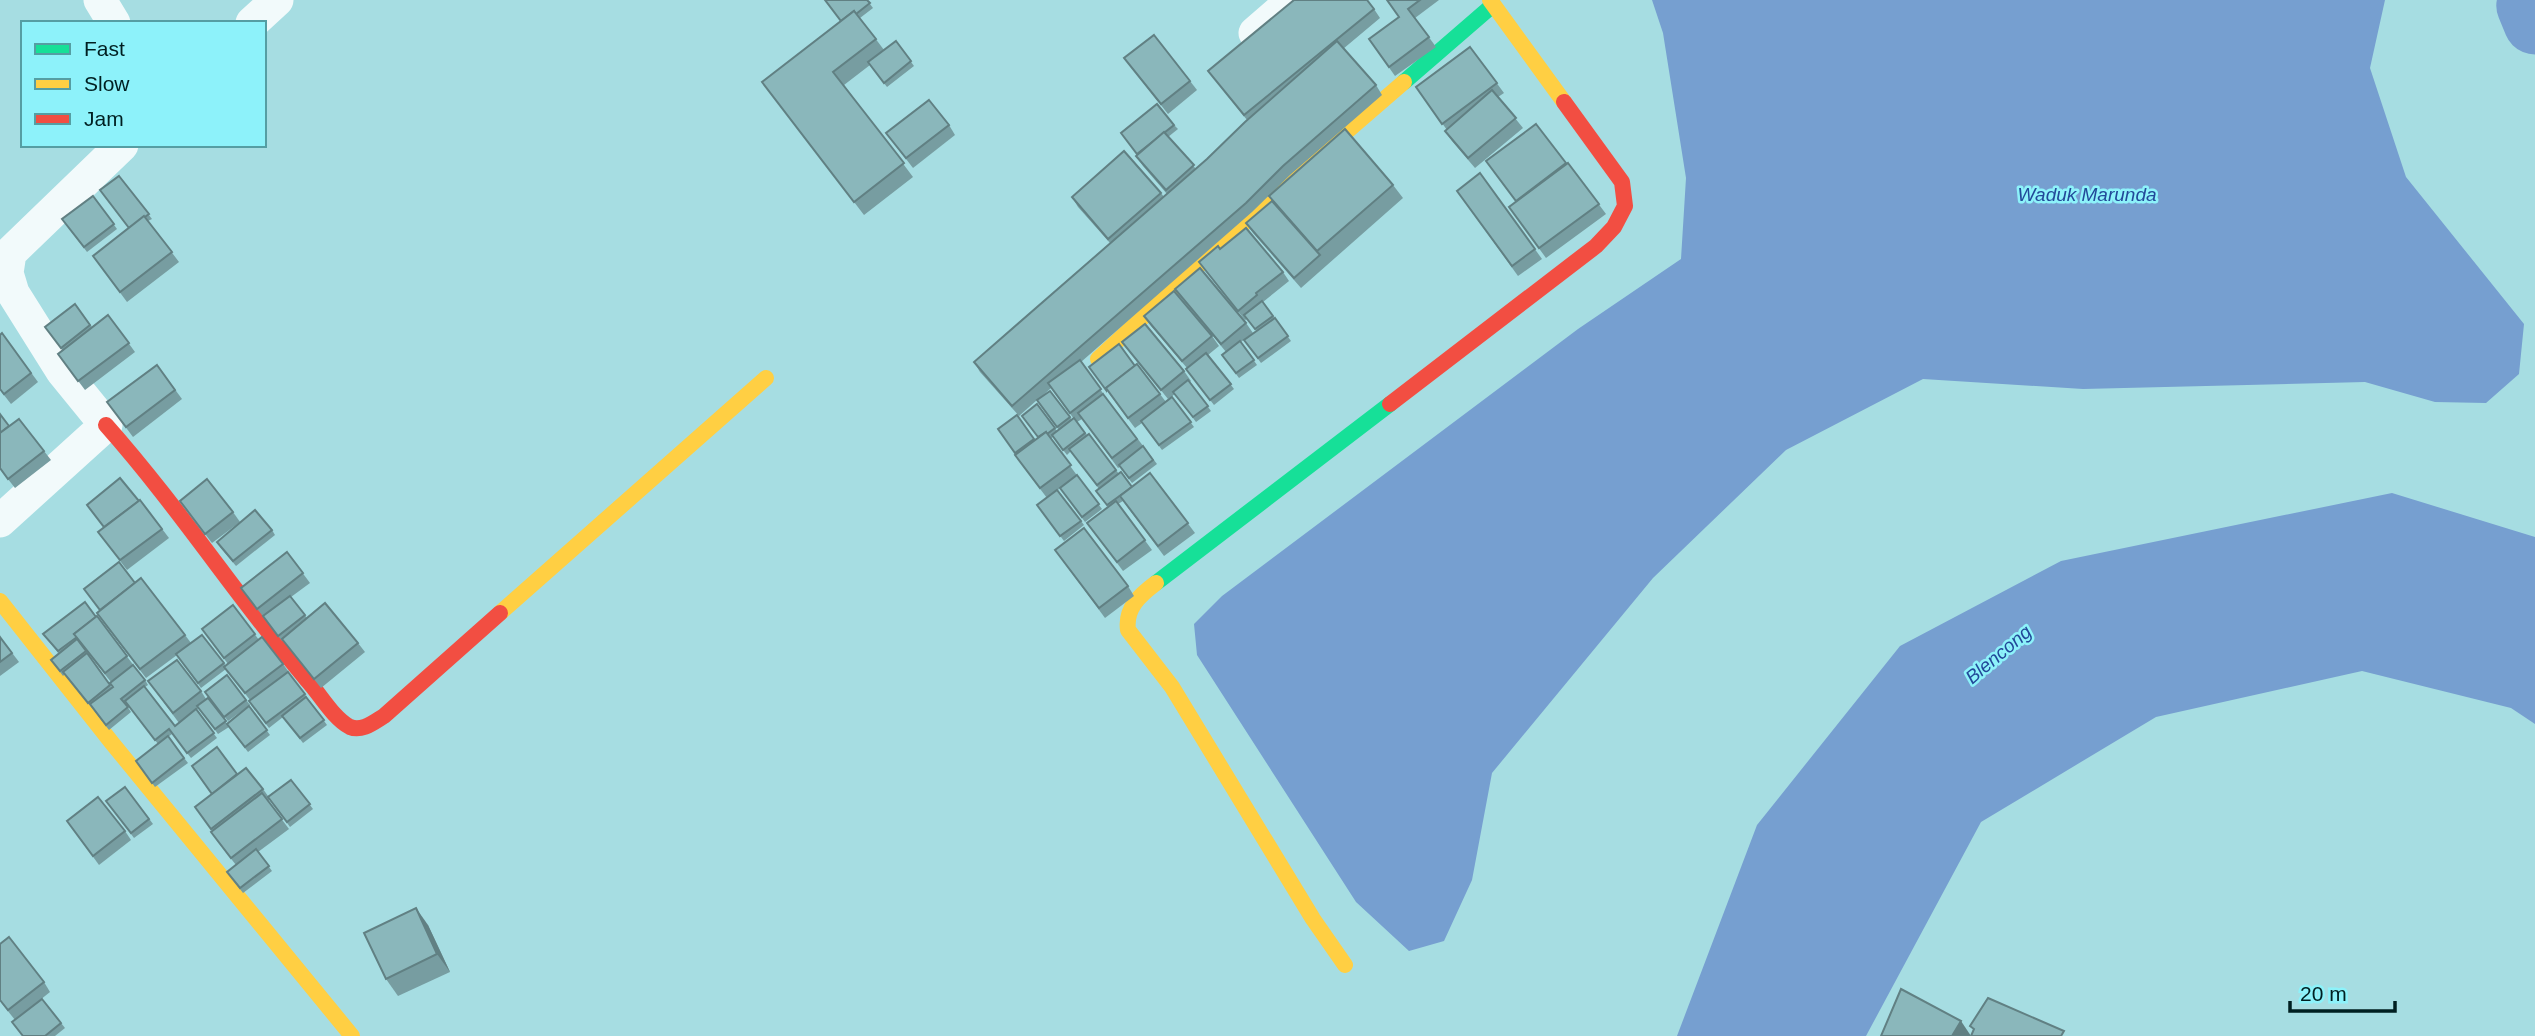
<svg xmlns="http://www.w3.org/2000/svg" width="2535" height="1036" font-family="Arial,sans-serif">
<rect width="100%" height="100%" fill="#a6dde2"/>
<!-- water -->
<g fill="#769fd0">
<polygon points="1652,0 2385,0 2370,68 2406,177 2524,324 2519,374 2486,403 2435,402 2365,382 2083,389 1923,379 1786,450 1653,578 1492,773 1472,880 1444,941 1409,951 1356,902 1197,655 1194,624 1222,596 1578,329 1681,259 1686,178 1663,33"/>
<polygon points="2392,493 2535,537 2535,724 2511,708 2362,671 2156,717 1981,822 1866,1036 1677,1036 1757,825 1900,646 2061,561"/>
</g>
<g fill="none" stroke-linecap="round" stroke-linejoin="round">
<!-- river -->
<polyline stroke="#769fd0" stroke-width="63" points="2532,0 2528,6 2535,23"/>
<!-- street -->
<g stroke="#f2fafb" stroke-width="33">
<polyline points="100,0 114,23"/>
<polyline points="252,23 277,0"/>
<polyline points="1255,33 1293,0"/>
<polyline points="0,521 106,425 62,371 13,293 7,273 10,253 122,145"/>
</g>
<!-- fast -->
<g stroke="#16e098" stroke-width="16">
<polyline points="1404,82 1493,5"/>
<polyline points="1156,583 1390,404"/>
</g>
<!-- slow -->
<g stroke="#ffcf43" stroke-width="16">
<polyline points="1490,0 1564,102"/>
<polyline points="1098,359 1285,185 1404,82"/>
<path d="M1156 583C1140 595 1125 608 1128 630L1172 687 1313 919 1345 965"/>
<polyline points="0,601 112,743 352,1036"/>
<polyline points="500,613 766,378"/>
</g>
<!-- jam -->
<g stroke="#f24e42" stroke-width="16">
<polyline points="1390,404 1596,246 1614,227 1625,206 1622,182 1564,102"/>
<path d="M106 425C178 506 237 597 307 680 320 694 333 718 350 727 362 732 374 722 384 716L500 613"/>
</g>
</g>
<!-- wall -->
<g fill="#779da1" fill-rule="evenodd">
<polygon points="867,0 873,8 860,18 884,50 896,41 914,66 887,87 870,65 844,85 913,177 864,215 762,82 841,22"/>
<polygon points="1387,0 1439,0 1415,18 1436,47 1395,76 1369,39 1399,17"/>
<path d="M1374 9 1380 18 1343 49 1376 85 1382 95 1290 175 1252 212 1081 362 1107 399 1157 464 1132 483 1120 467 1118 468 1082 419 1077 422 1087 435 1089 434 1119 474 1132 487 1150 473 1195 533 1164 556 1123 501 1118 504 1152 550 1123 571 1087 523 1108 507 1096 491 1099 489 1071 451 1067 455 1053 437 1050 439 1102 509 1085 522 1060 488 1058 490 1084 525 1064 541 1037 505 1047 498 1022 465 1016 454 998 429 1017 415 1035 440 1038 437 1037 404 1057 431 1059 430 1037 400 1019 416 980 372 974 362 1110 243 1078 207 1072 197 1161 193 1164 197 1167 194 1143 166 1136 156 1138 155 1121 133 1174 125 1178 129 1168 137 1196 169 1247 120 1208 71ZM1051 388 1074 419 1072 420 1050 391 1039 399Z"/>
<polygon points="1470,47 1504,93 1498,97 1523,128 1475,168 1452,141 1445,131 1447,130 1416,87"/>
<polygon points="1124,58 1190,81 1197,90 1168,114"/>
<polygon points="1536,124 1566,164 1568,163 1606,214 1546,258 1509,207 1516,202"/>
<polygon points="949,125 955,135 913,168 886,133"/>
<polygon points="1480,173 1542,259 1518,276 1457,191"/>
<polygon points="119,176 152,219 148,221 179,262 127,302 93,256 128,228"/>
<polygon points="1393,185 1403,198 1301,288 1253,233 1246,223 1272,201 1269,196"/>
<polygon points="93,196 117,229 87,252 62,219"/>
<polygon points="1220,249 1283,272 1289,281 1263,302 1291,341 1261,363 1244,340 1256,331 1247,319 1245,320 1199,262"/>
<polygon points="1175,289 1246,323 1253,333 1241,342 1257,365 1239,378 1222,355 1226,352"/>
<polygon points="75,304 92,327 108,315 135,352 85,390 58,354 62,350 45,327"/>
<polygon points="1144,316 1212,336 1219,346 1208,355 1234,389 1214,405 1190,374 1187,368 1151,326"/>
<polygon points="2,333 38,382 11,404 0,390 0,335"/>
<polygon points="1122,342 1184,371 1191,381 1190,382 1211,411 1196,422 1175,394 1168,399"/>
<polygon points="1137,364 1166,402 1172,397 1194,427 1162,450 1142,423 1135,428 1089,367 1135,366"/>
<polygon points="157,365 182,399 133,437 107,402"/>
<polygon points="0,414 9,426 44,451 51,460 15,488 0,469"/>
<polygon points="140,500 169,538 127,570 98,532"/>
<polygon points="180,501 233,512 240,522 212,543"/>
<polygon points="272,530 275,535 236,566 220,547"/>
<polygon points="1055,550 1128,586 1134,596 1105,618"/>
<polygon points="287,552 310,583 291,597 307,618 358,643 365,652 321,688 283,640 282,641 241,588"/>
<polygon points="135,583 185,635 191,643 202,635 226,666 228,664 202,629 233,605 259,640 283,664 327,725 303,743 283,717 269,728 252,706 250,700 226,669 201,688 177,655 146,678 103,622 100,610"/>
<path d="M85 602 145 680 148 685 145 687 175 726 179 723 148 681 201 691 206 699 208 698 227 724 249 706 270 735 248 752 229 727 218 734 199 708 196 710 217 738 191 758 172 734 168 737 188 763 155 787 136 761 158 744 126 702 125 703 131 712 109 730 65 674 63 676 51 660 59 654 43 634ZM79 642 111 682 112 688 89 656H90Z"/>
<polygon points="0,637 19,662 0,676"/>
<polygon points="227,675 250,705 228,721 205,692"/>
<polygon points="237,774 263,789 268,796 291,780 313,809 290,827 270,799 268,801 289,829 258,852 272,871 243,893 227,872 236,865 218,842 211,832 212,831 195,807"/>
<polygon points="125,787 153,824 134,838 106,801"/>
<polygon points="67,821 125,831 131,840 99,865"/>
<polygon points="428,925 450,972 398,996 386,979"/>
<polygon points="44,982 50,992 15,1020 0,1001"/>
<polygon points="42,999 65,1028 55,1036 22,1036"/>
</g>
<!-- shaded-wall -->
<g fill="#618083">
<polygon points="416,908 428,925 450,972 437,954"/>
<polygon points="1961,1021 1971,1036 1952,1036"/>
</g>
<!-- building -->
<g fill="#8ab7bb" stroke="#618083" stroke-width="2">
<polygon points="825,0 867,0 870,3 856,14 854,11 841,21"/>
<polygon points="1294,0 1367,0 1374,9 1244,115 1208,71"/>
<polygon points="1387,0 1420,0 1408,9 1429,37 1389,67 1369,39 1399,17"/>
<polygon points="854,11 876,39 833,72 904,163 854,202 762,82"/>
<polygon points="1154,35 1190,81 1161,104 1124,58"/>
<polygon points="896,41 911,61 884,83 868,62"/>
<polygon points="1337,41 1376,85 1283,166 1246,203 1012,406 974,362 1207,159 1245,122"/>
<polygon points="1470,47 1497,83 1442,124 1416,87"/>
<polygon points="1492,90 1516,118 1468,158 1445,131"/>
<polygon points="929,100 949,125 906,158 886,133"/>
<polygon points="1157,104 1174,125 1137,154 1121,133"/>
<polygon points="1536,124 1566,163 1516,201 1486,161"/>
<polygon points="1345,129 1393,185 1317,251 1269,196"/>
<polygon points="1164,132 1194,165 1166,190 1136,156"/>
<polygon points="1124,151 1161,193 1108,239 1072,197"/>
<polygon points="1568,163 1599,204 1539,248 1509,207"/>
<polygon points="1480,173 1535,249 1512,266 1457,191"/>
<polygon points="119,176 149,214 129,228 100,190"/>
<polygon points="93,196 114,224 84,247 62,219"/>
<polygon points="1272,201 1320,255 1294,278 1246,223"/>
<polygon points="144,216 172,252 120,292 93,256"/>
<polygon points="1246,228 1283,272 1256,293 1257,295 1238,311 1199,262 1218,246 1220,249"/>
<polygon points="1200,268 1246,323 1221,344 1175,289"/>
<polygon points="1174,291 1212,336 1182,361 1144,316"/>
<polygon points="1262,301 1273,316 1255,329 1244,315"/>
<polygon points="75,304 90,325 61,348 45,327"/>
<polygon points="108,315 129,343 78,381 58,354"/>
<polygon points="1275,318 1288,336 1258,358 1244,340"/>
<polygon points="1145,324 1184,371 1161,390 1122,342"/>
<polygon points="2,333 31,373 4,394 0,389 0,335"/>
<polygon points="1240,341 1254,360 1236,373 1222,355"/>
<polygon points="1119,344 1135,366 1106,388 1106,390 1089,367"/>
<polygon points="1206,353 1231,384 1210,400 1186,369"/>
<polygon points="1080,360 1101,389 1070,413 1048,383"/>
<polygon points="1137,364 1160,394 1128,418 1106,388"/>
<polygon points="157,365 175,390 126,427 107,402"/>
<polygon points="1188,380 1208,406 1193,417 1173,392"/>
<polygon points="1050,391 1070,417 1057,427 1037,400"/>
<polygon points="1103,394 1137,439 1112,458 1078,413"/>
<polygon points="1172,397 1191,422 1159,445 1141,421"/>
<polygon points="1037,404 1055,428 1047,434 1046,432 1038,437 1022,416"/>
<polygon points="0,414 9,426 0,433"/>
<polygon points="1017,415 1034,439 1015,453 998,429"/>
<polygon points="1074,418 1085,433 1063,450 1052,435"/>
<polygon points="19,419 44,451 8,479 0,468 0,433"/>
<polygon points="1046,432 1071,465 1040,488 1015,455"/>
<polygon points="1089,434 1116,470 1097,485 1069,449"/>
<polygon points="1143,446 1153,460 1129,478 1119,465"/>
<polygon points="1121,472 1132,487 1107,505 1096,491"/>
<polygon points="1150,473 1188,523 1158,546 1120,496"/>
<polygon points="1077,475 1099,504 1082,517 1060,488"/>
<polygon points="120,478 139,501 104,527 87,505"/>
<polygon points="207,479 233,512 205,534 180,501"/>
<polygon points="1057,490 1081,521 1060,536 1037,505"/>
<polygon points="140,500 162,529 120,560 98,532"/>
<polygon points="1116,501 1145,540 1117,562 1087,523"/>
<polygon points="255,510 272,530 233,561 217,542"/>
<polygon points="1084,528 1128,586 1099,608 1055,550"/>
<polygon points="287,552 303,573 257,609 241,588"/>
<polygon points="119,562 135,583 100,610 84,589"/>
<polygon points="141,578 185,635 140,669 97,613"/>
<polygon points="290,596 305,615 278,636 263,616"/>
<polygon points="85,602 96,617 74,634 77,637 58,651 43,634"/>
<polygon points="325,603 358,643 314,679 282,639"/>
<polygon points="233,605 255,634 224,658 202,629"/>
<polygon points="97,616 127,656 105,673 74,634"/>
<polygon points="202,635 224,663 198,683 176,654"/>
<polygon points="0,637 12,653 0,662"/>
<polygon points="262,637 283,664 245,693 224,667"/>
<polygon points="77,639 86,651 60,671 51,660"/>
<polygon points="87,653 110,685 88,703 63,672"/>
<polygon points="177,660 201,691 173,713 148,681"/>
<polygon points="133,665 145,680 121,699 128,707 106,725 90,704 113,687 110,683"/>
<polygon points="288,672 305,694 266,723 249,701"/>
<polygon points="227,675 246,700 224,717 205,692"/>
<polygon points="144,686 175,726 196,709 214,733 187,753 169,729 155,740 125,701"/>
<polygon points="306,697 324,720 300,738 282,716"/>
<polygon points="208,698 226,721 215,729 197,706"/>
<polygon points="249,706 267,730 245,747 227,724"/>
<polygon points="168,736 184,758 152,783 136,761"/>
<polygon points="217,747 237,774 212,794 192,766"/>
<polygon points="246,768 263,789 211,829 195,807"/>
<polygon points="291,780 310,804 287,822 268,797"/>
<polygon points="125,787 149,819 131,833 106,801"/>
<polygon points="262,793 282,819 231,858 211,832"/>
<polygon points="98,797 125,831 93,856 67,821"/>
<polygon points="256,849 269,866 240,888 227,872"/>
<polygon points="416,908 437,954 386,979 364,933"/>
<polygon points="9,937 44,982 8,1010 0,1000 0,944"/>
<polygon points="1901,989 1961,1021 1952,1036 1881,1036"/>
<polygon points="1988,998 2064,1031 2061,1036 1971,1036 1974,1029 1970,1026"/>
<polygon points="42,999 61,1023 45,1036 23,1036 12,1022"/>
</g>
<g text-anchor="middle" stroke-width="5" stroke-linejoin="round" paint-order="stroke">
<!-- water labels -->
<g font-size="19" font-style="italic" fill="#224999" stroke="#8df2fa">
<text x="2087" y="201">Waduk Marunda</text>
<text transform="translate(1998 654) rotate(-40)" y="7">Blencong</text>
</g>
</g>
<!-- legend -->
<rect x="21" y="21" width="245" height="126" fill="#8df2fa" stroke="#559ea3" stroke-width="2"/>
<rect x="35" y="44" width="35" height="10" fill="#16e098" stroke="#559ea3" stroke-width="2"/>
<text x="84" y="56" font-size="21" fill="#001f21">Fast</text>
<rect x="35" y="79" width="35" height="10" fill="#ffcf43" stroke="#559ea3" stroke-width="2"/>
<text x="84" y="91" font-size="21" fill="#001f21">Slow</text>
<rect x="35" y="114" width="35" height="10" fill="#f24e42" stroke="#559ea3" stroke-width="2"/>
<text x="84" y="126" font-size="21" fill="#001f21">Jam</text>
<!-- scale -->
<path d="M2290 1001v10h105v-10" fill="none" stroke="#001f21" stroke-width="3.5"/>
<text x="2300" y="1001" font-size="21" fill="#001f21" stroke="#8df2fa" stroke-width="5" paint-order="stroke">20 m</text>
</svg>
